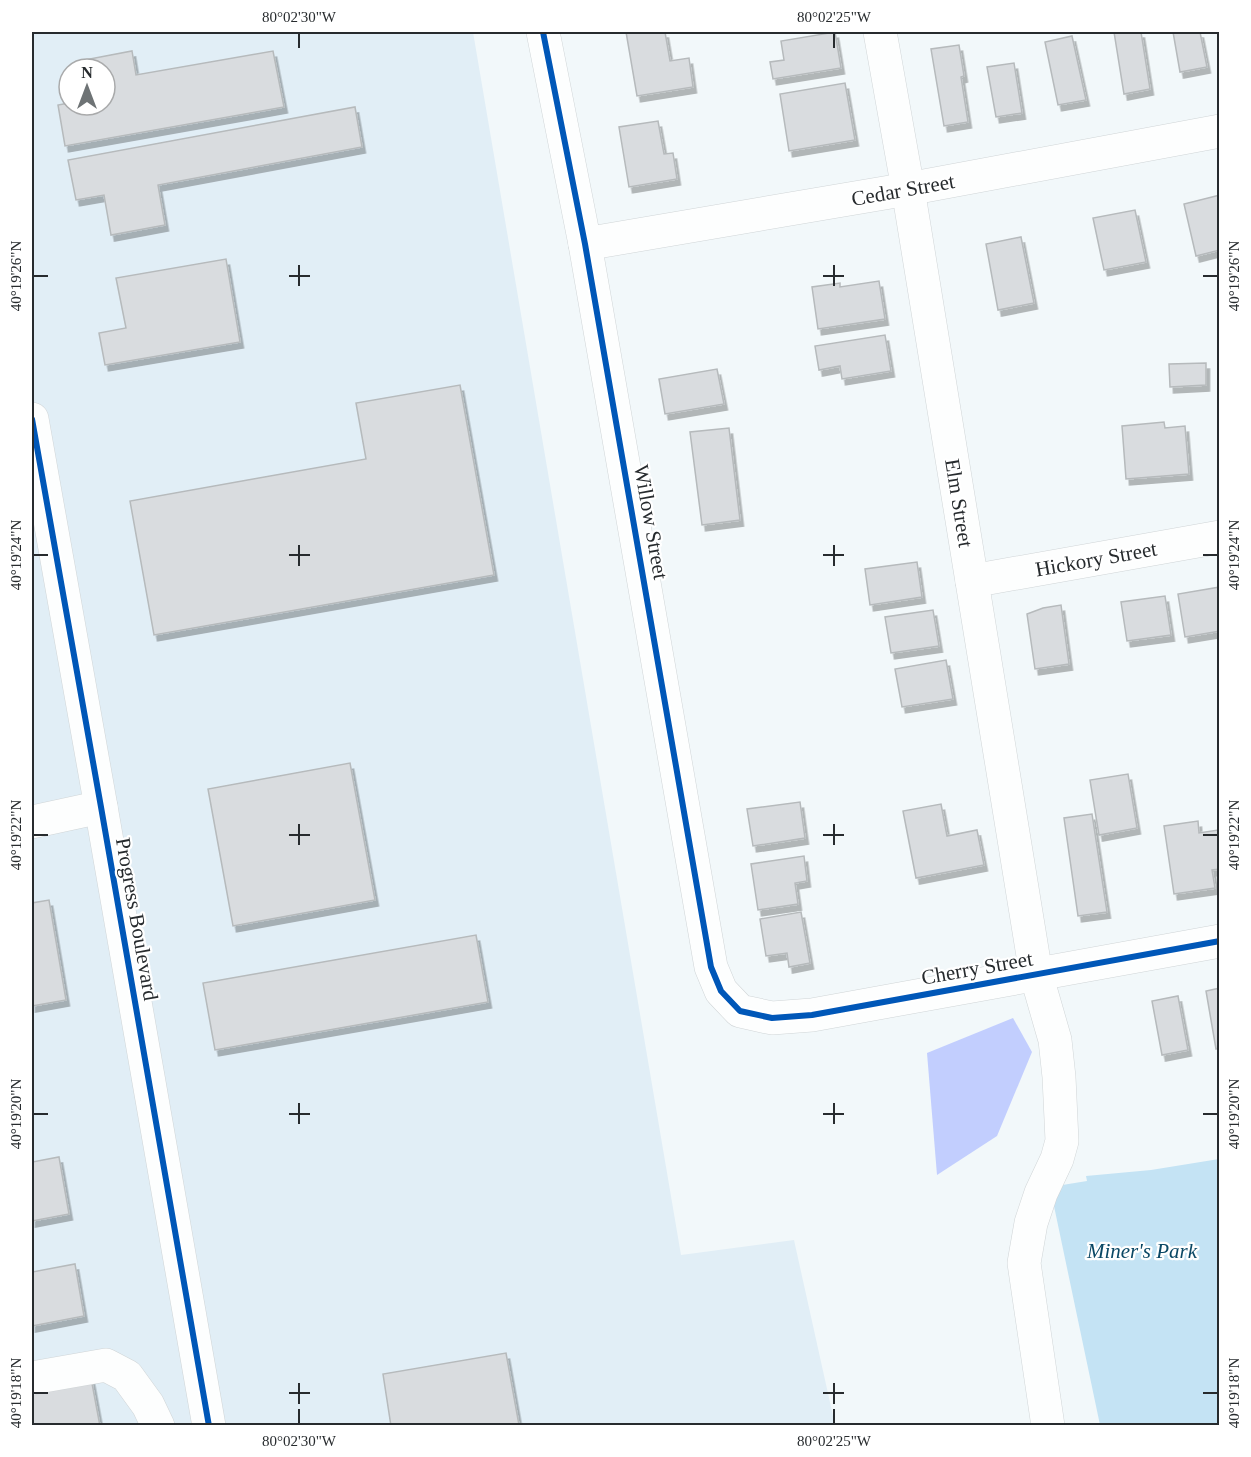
<svg xmlns="http://www.w3.org/2000/svg" width="1251" height="1457" font-family="'Times New Roman',serif">
<defs>
<filter id="shadow"><feDropShadow dx="3.5" dy="6" stdDeviation="0" flood-color="#0004"/></filter>
</defs>
<rect width="100%" height="100%" fill="#f2f8fa"/>
<!-- built -->
<path fill="#e1eef6" fill-rule="evenodd" d="M32 32H473L681 1255 794 1240 835 1425H32ZM69 69H105V105H69Z"/>
<!-- green -->
<polygon fill="#c4e3f4" points="1219,1159 1219,1425 1100,1425 1050,1187 1087,1181 1086,1176 1151,1170"/>
<!-- water -->
<polygon fill="#c2cefe" points="1013,1018 1032,1052 997,1136 937,1175 927,1053"/>
<!-- building -->
<g fill="#d9dcdf" stroke="#b6babc" stroke-width="1.5" filter="url(#shadow)">
<polygon points="626,32 665,32 670,61 689,58 693,87 637,96"/>
<polygon points="835,32 841,68 773,79 770,62 784,60 781,41"/>
<polygon points="1114,32 1141,32 1150,89 1124,94"/>
<polygon points="1173,32 1200,32 1207,67 1180,72"/>
<polygon points="1072,36 1086,100 1058,105 1045,42"/>
<polygon points="959,45 964,76 961,77 968,122 944,126 931,49"/>
<polygon points="132,51 136,75 273,51 284,107 65,146 58,105 69,103 69,105 105,105 105,69 80,69 79,61"/>
<polygon points="1014,63 1022,113 996,117 987,67"/>
<polygon points="845,83 855,140 789,151 780,94"/>
<polygon points="355,107 362,147 158,185 165,225 111,235 104,195 76,200 68,160"/>
<polygon points="658,121 664,154 673,153 677,179 629,187 619,127"/>
<polygon points="1220,195 1220,250 1196,256 1184,204"/>
<polygon points="1135,210 1146,262 1104,270 1093,218"/>
<polygon points="1021,237 1034,303 998,310 986,244"/>
<polygon points="226,259 240,342 105,365 99,333 126,328 116,278"/>
<polygon points="879,281 885,319 818,329 812,287 840,283 840,287"/>
<polygon points="885,335 891,371 842,379 840,366 819,370 815,346"/>
<polygon points="1206,363 1206,385 1170,387 1169,364"/>
<polygon points="717,369 724,404 665,414 659,379"/>
<polygon points="460,385 494,575 154,635 130,501 366,459 356,403"/>
<polygon points="1164,422 1165,428 1185,426 1189,474 1126,479 1122,426"/>
<polygon points="729,428 740,520 702,525 690,432"/>
<polygon points="917,562 922,597 870,605 865,569"/>
<polygon points="1220,587 1220,631 1185,637 1178,594"/>
<polygon points="1165,596 1171,635 1127,641 1121,602"/>
<polygon points="1061,605 1069,664 1035,669 1027,614 1043,608"/>
<polygon points="933,610 939,646 891,653 885,617"/>
<polygon points="946,660 953,699 902,707 895,669"/>
<polygon points="350,763 375,900 233,926 208,789"/>
<polygon points="1128,774 1137,828 1099,835 1090,780"/>
<polygon points="800,802 805,838 753,846 747,809"/>
<polygon points="941,804 947,836 977,830 984,865 916,878 903,811"/>
<polygon points="1092,814 1107,912 1078,916 1064,818"/>
<polygon points="1198,821 1199,833 1218,830 1220,843 1220,869 1212,870 1215,888 1174,894 1164,826"/>
<polygon points="804,856 807,881 795,883 798,904 758,910 751,864"/>
<polygon points="49,900 66,1000 32,1006 32,903"/>
<polygon points="801,912 810,963 789,967 787,953 766,956 760,919"/>
<polygon points="476,935 488,1002 215,1050 203,983"/>
<polygon points="1220,988 1220,1048 1216,1049 1206,991"/>
<polygon points="1178,996 1188,1050 1162,1055 1152,1001"/>
<polygon points="59,1157 69,1214 32,1221 32,1162"/>
<polygon points="75,1264 84,1316 32,1326 32,1272"/>
<polygon points="506,1353 519,1425 391,1426 383,1374"/>
<polygon points="91,1378 100,1426 32,1426 32,1389"/>
</g>
<g fill="none" stroke-linecap="round" stroke-linejoin="round">
<defs>
<g id="minor">
<polyline points="543,32 585,244 711,967 721,991 740,1011 772,1018 812,1015 1220,941"/>
<polyline points="880,32 908,189 1036,974 1055,1040 1059,1077 1062,1141 1057,1159 1041,1193 1031,1223 1024,1263 1048,1426"/>
<polyline points="585,244 908,189 1220,131"/>
<polyline points="32,419 101,807 209,1426"/>
<polyline points="972,581 1220,537"/>
<polyline points="32,822 101,807"/>
<polyline points="32,1378 106,1365 127,1376 148,1405 158,1426"/>
</g>
</defs>
<!-- minor casing -->
<use href="#minor" stroke="#d0d5d7" stroke-width="34"/>
<!-- minor -->
<use href="#minor" stroke="#fdfefe" stroke-width="33"/>
<defs>
<g id="cycleway">
<polyline points="543,32 585,244 711,967 721,991 740,1011 772,1018 812,1015 1220,941"/>
<polyline points="32,419 101,807 209,1426"/>
</g>
</defs>
<!-- cycleway casing -->
<use href="#cycleway" stroke="#fff" stroke-width="10"/>
<!-- cycleway -->
<use href="#cycleway" stroke="#0057b8" stroke-width="6"/>
</g>
<!-- ticks -->
<path fill="none" stroke="#272b2e" stroke-width="2" d="M299 33V48M834 33V48M299 265V286M834 265V286M33 276H48M289 276H310M823 276H844M1203 276H1218M299 545V566M834 545V566M33 555H48M289 555H310M823 555H844M1203 555H1218M299 824V845M834 824V845M33 835H48M289 835H310M823 835H844M1203 835H1218M299 1103V1124M834 1103V1124M33 1114H48M289 1114H310M823 1114H844M1203 1114H1218M299 1383V1404M834 1383V1404M33 1393H48M289 1393H310M823 1393H844M1203 1393H1218M299 1409V1424M834 1409V1424"/>
<g text-anchor="middle" stroke-width="4.5" stroke-linejoin="round" paint-order="stroke">
<!-- street labels -->
<g font-size="21" fill="#272b2e" stroke="#fff">
<text transform="translate(903 190) rotate(-10)" y="7">Cedar Street</text>
<text transform="translate(959 503) rotate(81)" y="7">Elm Street</text>
<text transform="translate(651 522) rotate(80)" y="7">Willow Street</text>
<text transform="translate(1096 559) rotate(-10)" y="7">Hickory Street</text>
<text transform="translate(137 919) rotate(80)" y="7">Progress Boulevard</text>
<text transform="translate(977 968) rotate(-10)" y="7">Cherry Street</text>
</g>
<!-- park labels -->
<g font-size="21" font-style="italic" fill="#0a4865" stroke="#fff">
<text x="1142" y="1258">Miner's Park</text>
</g>
</g>
<!-- border -->
<rect width="1251" height="1457" fill="none" stroke="#ffffff" stroke-width="66"/>
<!-- north arrow -->
<g transform="translate(87 87)"><circle r="28" fill="#ffffff" stroke="#a9aaab" stroke-width="1.5"/>
<path d="M0-4.5L10 22L0 15L-10 22Z" fill="#6e7375"/>
<text y="-9" font-size="16" font-weight="bold" text-anchor="middle" fill="#272b2e">N</text>
</g>
<rect x="33" y="33" width="1185" height="1391" fill="none" stroke="#272b2e" stroke-width="2"/>
<g font-size="15" text-anchor="middle" fill="#272b2e">
<text x="299" y="22">80°02'30"W</text>
<text x="834" y="22">80°02'25"W</text>
<text transform="translate(16 276) rotate(-90)" y="5">40°19'26"N</text>
<text transform="translate(1234 276) rotate(-90)" y="5">40°19'26"N</text>
<text transform="translate(16 555) rotate(-90)" y="5">40°19'24"N</text>
<text transform="translate(1234 555) rotate(-90)" y="5">40°19'24"N</text>
<text transform="translate(16 835) rotate(-90)" y="5">40°19'22"N</text>
<text transform="translate(1234 835) rotate(-90)" y="5">40°19'22"N</text>
<text transform="translate(16 1114) rotate(-90)" y="5">40°19'20"N</text>
<text transform="translate(1234 1114) rotate(-90)" y="5">40°19'20"N</text>
<text transform="translate(16 1393) rotate(-90)" y="5">40°19'18"N</text>
<text transform="translate(1234 1393) rotate(-90)" y="5">40°19'18"N</text>
<text x="299" y="1446">80°02'30"W</text>
<text x="834" y="1446">80°02'25"W</text>
</g>
</svg>
